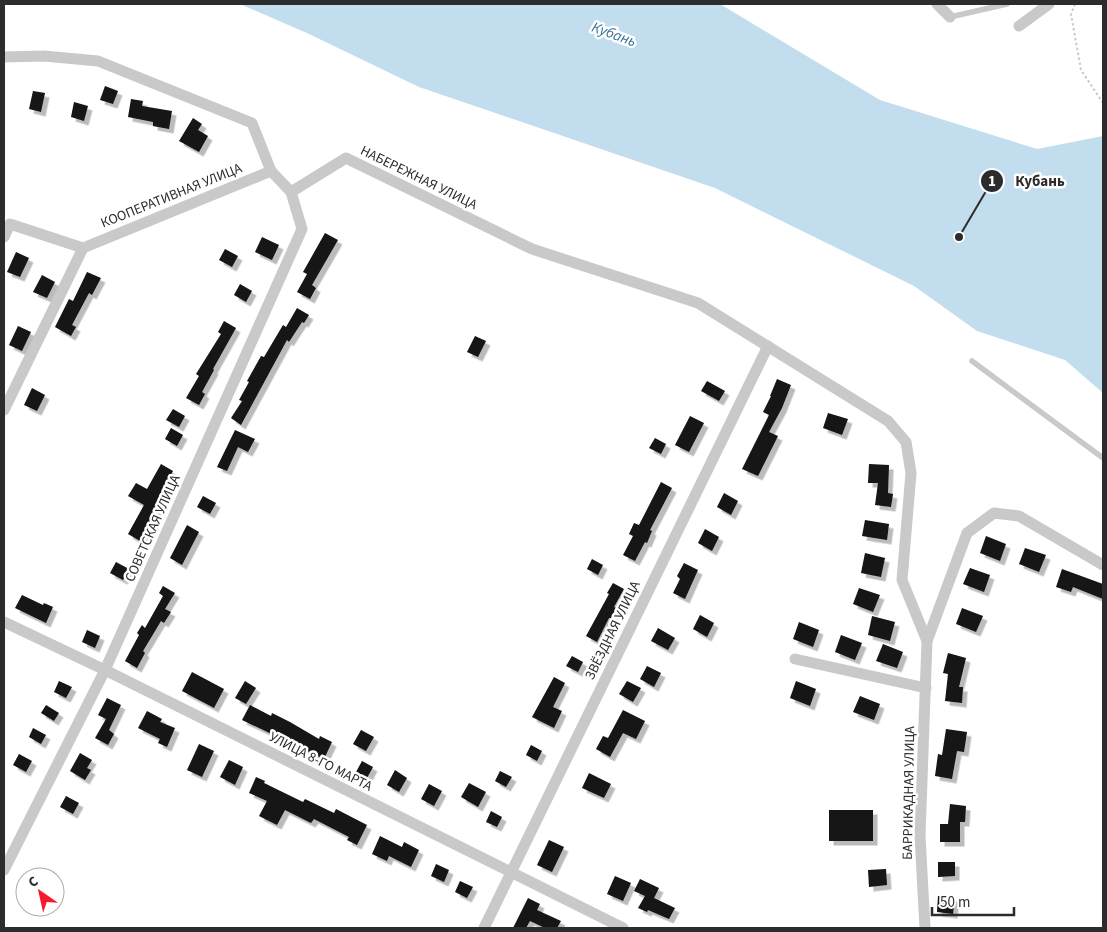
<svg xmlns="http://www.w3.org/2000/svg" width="1107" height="932" font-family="'Source Sans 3',sans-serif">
<defs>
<filter id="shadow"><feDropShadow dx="4.5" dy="4.5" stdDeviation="0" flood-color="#0004"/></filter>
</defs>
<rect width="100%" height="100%" fill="#fff"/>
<!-- water -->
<polygon fill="#c2ddee" points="240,4 720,4 880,100 1037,149 1103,136 1103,393 1065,360 977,331 914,286 715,188 419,87 309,34"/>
<!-- building -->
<g fill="#131313" filter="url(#shadow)">
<polygon points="105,86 118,91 113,104 100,100"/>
<polygon points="33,91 45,93 41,112 29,109"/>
<polygon points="131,99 143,101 142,106 172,111 169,129 153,126 153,122 128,117"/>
<polygon points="74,102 88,106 84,121 71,117"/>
<polygon points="193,118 202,124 198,130 208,136 199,152 179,141"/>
<polygon points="325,233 338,240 312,285 316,288 310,299 297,292 307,274 303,272"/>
<polygon points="262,237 279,245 272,260 255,252"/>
<polygon points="225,249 238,256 232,267 219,260"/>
<polygon points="16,252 29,258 20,277 7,272"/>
<polygon points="87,272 101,278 92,295 89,293 72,325 76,327 71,336 55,327 69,299 73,301"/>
<polygon points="42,275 55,282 47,298 33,292"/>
<polygon points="240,284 252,291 246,302 234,295"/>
<polygon points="297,308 309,315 304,323 302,322 289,342 287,340 241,425 231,418 242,401 239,400 249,382 247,381 261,356 264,357 283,325 286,327"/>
<polygon points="224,321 236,328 213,369 214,370 202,392 205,394 199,405 186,398 199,376 196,374 221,334 218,332"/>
<polygon points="18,326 31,332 22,351 9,345"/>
<polygon points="475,336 486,341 478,357 467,352"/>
<polygon points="777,379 791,385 782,408 769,432 778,436 758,476 742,469 769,415 763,412 771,396 770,396"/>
<polygon points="707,381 725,391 719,401 701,391"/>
<polygon points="32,388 45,395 37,411 24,405"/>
<polygon points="173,409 185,416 179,427 166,420"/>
<polygon points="828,413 848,419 842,435 823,428"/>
<polygon points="690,416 704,423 689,452 675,445"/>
<polygon points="171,428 183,435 177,446 165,439"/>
<polygon points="235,430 255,439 248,452 238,447 227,471 217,467"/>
<polygon points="655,438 666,444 661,454 649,448"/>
<polygon points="161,464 173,471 159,496 165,499 157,512 156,512 140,541 128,534 144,505 128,496 136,483 147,489"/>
<polygon points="869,464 889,465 888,493 893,494 891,507 875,505 878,483 868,483"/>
<polygon points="661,482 672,488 650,530 652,531 647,543 645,542 635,561 623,555 633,536 629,534 634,523 639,525"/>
<polygon points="724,493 738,501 731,515 717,507"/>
<polygon points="203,496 216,503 210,514 197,507"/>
<polygon points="865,520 889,524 887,540 862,536"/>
<polygon points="187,525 199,532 182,565 170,558"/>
<polygon points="705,529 719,537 712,551 698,543"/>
<polygon points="986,536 1006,544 1000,561 980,553"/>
<polygon points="1025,548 1046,555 1039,572 1019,564"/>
<polygon points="865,553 885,558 881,577 861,573"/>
<polygon points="592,559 603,565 598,575 587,569"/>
<polygon points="116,562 129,569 123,580 110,573"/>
<polygon points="684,563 698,570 685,599 673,593 680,579 677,576"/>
<polygon points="970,568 990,575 984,592 963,584"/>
<polygon points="1062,569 1103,584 1103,599 1073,587 1071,592 1056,587"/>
<polygon points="613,583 624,589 614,607 616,608 611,618 609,618 597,642 586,636 609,594 607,593"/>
<polygon points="163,586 175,593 165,609 171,612 164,623 161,621 143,651 145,653 137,668 125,661 139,635 137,633 142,625 145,628 163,596 159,593"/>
<polygon points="859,588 880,595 873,612 853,604"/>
<polygon points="22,595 43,605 44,603 53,607 46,623 15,608"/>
<polygon points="962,608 983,616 976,632 956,624"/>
<polygon points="700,615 714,623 707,637 693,629"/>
<polygon points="872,616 895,622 890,641 868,635"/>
<polygon points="799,622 819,630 813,647 793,639"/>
<polygon points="658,628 675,638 668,650 651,641"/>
<polygon points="87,630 100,636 95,648 82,642"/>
<polygon points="841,635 862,643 855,660 835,652"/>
<polygon points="883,644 903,652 897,668 876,661"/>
<polygon points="948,653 966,658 959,687 963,687 962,703 945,701 948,674 943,673"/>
<polygon points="572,656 583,662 578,672 566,666"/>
<polygon points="647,666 661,673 654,687 640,679"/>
<polygon points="192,672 224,689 214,708 182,691"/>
<polygon points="554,677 565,683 553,707 562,711 554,728 532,717"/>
<polygon points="59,681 72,687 66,698 54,692"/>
<polygon points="245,681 256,688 246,704 235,698"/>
<polygon points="627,681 641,688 633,702 619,694"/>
<polygon points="796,681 816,689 810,706 790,698"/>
<polygon points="860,696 880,704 874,720 853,712"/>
<polygon points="107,698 121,705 109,730 114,734 108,745 95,738 106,719 98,715"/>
<polygon points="46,705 59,713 54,721 41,713"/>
<polygon points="250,705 271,716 272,713 290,722 319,739 320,736 332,742 324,759 242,720"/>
<polygon points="623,710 645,721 636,739 623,733 610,757 596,749 603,736 608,738"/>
<polygon points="147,711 162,719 160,722 175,728 167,747 158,743 160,739 138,728"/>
<polygon points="33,728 46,735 41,744 29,737"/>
<polygon points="946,729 967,732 964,752 957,751 952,779 935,776 938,754 942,755"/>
<polygon points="361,730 374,737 366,751 353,744"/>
<polygon points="199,744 214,751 202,777 187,770"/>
<polygon points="531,745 542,751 537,761 526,755"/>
<polygon points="80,753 92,760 87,768 91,770 85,780 70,771"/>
<polygon points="19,754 32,761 26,772 13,765"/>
<polygon points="229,760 243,767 235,785 220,777"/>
<polygon points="362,761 373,767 367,778 356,772"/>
<polygon points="395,770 407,778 399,792 387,785"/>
<polygon points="500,771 512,777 506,787 495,781"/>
<polygon points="589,773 611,784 604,798 582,788"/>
<polygon points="256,777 265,781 264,783 303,802 305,799 334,813 336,809 367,825 357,845 347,840 349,837 314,819 311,823 285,810 277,825 259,816 267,801 249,793"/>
<polygon points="469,783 486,792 478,807 461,797"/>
<polygon points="429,784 442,791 434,806 421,799"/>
<polygon points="66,796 79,803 73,814 60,807"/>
<polygon points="950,804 966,806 965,822 960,822 960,842 940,842 940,824 948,824"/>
<rect x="829" y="810" width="44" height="31"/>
<polygon points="491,811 502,817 497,827 486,822"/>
<polygon points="380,836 402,847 404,842 419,850 411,867 389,856 387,861 372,854"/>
<polygon points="549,840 564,847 552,872 537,865"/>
<polygon points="938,862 955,862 955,876 938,877"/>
<polygon points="436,864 449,870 444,882 431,876"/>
<polygon points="886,869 887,885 869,887 868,870"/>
<polygon points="615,876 631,883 623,901 607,894"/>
<polygon points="640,879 659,888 654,898 675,908 669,919 648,910 647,912 638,908 645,896 634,891"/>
<polygon points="460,881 473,887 467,898 455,892"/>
<polygon points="938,896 955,897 953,914 937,912"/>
<polygon points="528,898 540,904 537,910 561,921 557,928 545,928 530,921 526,928 513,928"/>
</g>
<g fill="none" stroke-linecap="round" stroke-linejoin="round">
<!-- path -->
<polyline stroke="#c9c9c9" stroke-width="2" stroke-dasharray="2.5 2.5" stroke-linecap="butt" points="1075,4 1071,14 1081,70 1103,103"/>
<!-- lane -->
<g stroke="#c9c9c9" stroke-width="5.5">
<polyline points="950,17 1007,4"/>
<polyline points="972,361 1103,458"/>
</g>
<!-- street -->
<g stroke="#c9c9c9" stroke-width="11">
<polyline points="937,4 950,17"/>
<polyline points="1019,26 1049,4"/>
<polyline points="4,57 44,56 98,61 252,123 271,171 291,192 346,158 532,249 698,303 888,421 906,442 911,473 902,580 927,641"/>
<polyline points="4,237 10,224 83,248"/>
<polyline points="4,410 83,248 271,171"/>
<polyline points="4,622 105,670 623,928"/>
<polyline points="795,659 926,688"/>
<polyline points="4,870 105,670 302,229 291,192"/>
<polyline points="484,928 768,346"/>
<polyline points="925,928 920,836 927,641 967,533 994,513 1019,516 1103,565"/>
</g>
</g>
<g text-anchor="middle" stroke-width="5" stroke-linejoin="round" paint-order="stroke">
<!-- street labels -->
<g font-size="14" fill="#2c2c2c" stroke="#fff">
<text transform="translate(419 177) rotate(26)" y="5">НАБЕРЕЖНАЯ УЛИЦА</text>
<text transform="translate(171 195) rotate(-22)" y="5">КООПЕРАТИВНАЯ УЛИЦА</text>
<text transform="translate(152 528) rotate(-66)" y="5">СОВЕТСКАЯ УЛИЦА</text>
<text transform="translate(612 630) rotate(-64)" y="5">ЗВЁЗДНАЯ УЛИЦА</text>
<text transform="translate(321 761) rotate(27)" y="5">УЛИЦА 8-ГО МАРТА</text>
<text transform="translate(908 793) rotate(-89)" y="5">БАРРИКАДНАЯ УЛИЦА</text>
</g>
<!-- water labels -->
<g font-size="15" font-style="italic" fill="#337096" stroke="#fff">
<text transform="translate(614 34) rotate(20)" y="5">Кубань</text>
</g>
</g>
<!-- callouts -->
<path fill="none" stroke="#2c2c2c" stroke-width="2" d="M959 237L992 181"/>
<g fill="#2c2c2c" stroke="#fff" stroke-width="2">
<circle cx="959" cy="237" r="5"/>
<circle cx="992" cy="181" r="12"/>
</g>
<g font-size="15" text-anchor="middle" font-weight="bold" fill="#fff">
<text x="992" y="186">1</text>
</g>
<g font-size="15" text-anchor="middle" font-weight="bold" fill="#2c2c2c" stroke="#fff" stroke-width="5" stroke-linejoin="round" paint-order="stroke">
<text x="1040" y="186">Кубань</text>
</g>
<!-- border -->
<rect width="1107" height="932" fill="none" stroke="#2c2c2c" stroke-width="10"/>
<!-- north arrow -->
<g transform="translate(40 892) rotate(326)"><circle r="24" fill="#ffffff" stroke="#ababab"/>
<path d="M0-4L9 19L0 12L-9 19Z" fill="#f71b2d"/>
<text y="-8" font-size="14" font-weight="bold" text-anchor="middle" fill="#2c2c2c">С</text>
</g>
<!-- scale -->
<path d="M932 907v8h82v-8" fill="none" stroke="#2c2c2c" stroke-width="2.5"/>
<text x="940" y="907" font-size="15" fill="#2c2c2c" stroke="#ffffff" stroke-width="4" paint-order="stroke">50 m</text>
</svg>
